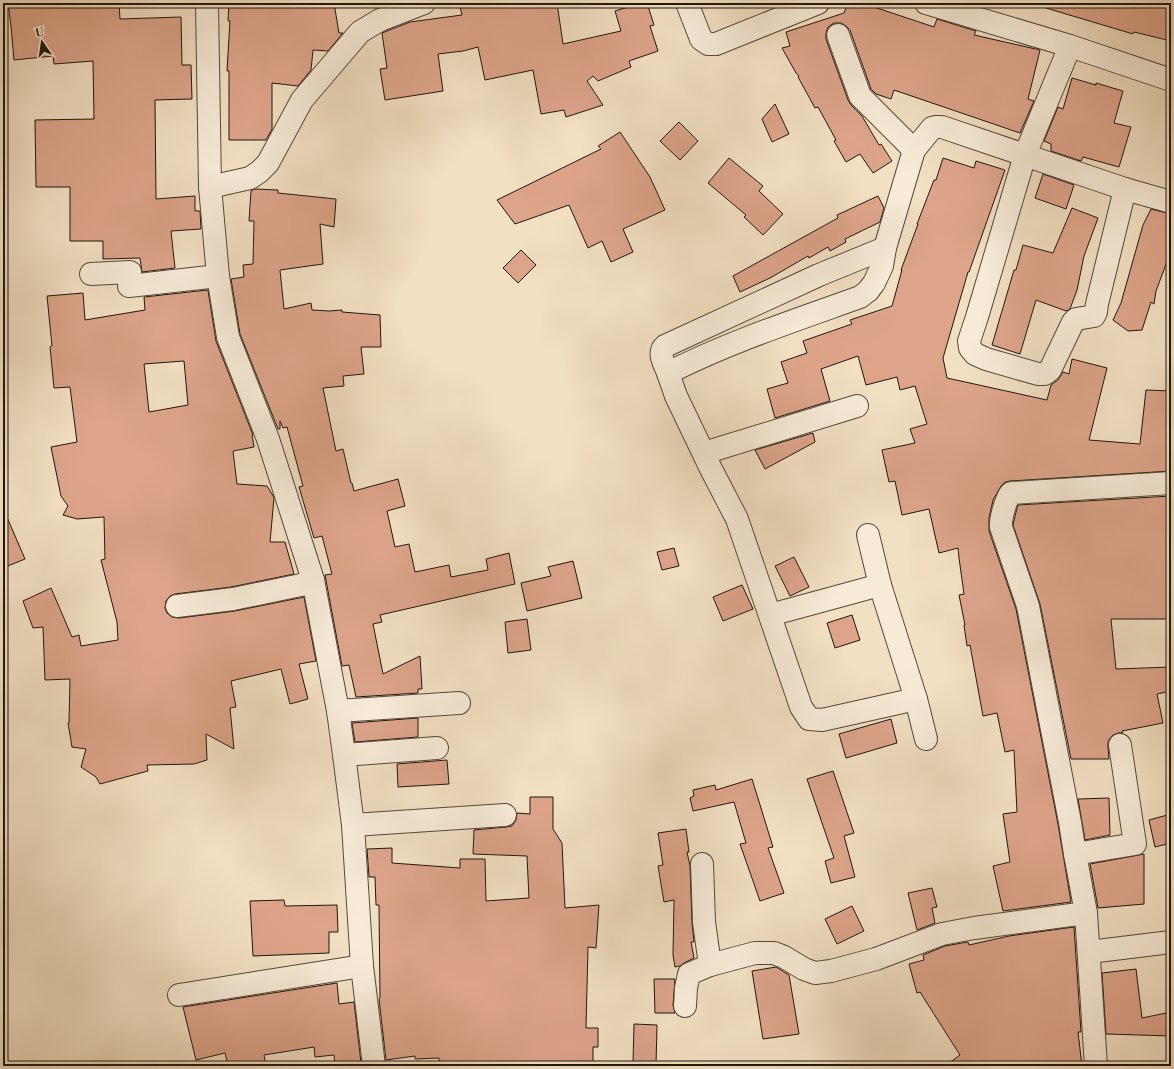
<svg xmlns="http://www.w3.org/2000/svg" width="1174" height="1069" font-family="'Libre Bodoni',serif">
<rect width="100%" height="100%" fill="#f2e0c3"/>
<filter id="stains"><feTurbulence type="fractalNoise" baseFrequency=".005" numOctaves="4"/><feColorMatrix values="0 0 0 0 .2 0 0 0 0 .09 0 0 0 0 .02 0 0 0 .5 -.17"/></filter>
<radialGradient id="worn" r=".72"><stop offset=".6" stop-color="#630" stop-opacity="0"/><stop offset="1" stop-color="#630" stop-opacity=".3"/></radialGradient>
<!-- building -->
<g fill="#dda48a" stroke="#1f170e" fill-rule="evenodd">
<polygon points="8,3 119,3 120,19 181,17 182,65 191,65 192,99 155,100 156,199 195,196 195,211 200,211 201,229 171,231 175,268 142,272 140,258 103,259 103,241 70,241 70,187 36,187 35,120 94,119 93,61 54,64 53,56 14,60 11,26"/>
<polygon points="229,3 334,3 339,33 343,33 328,51 313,50 311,70 298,86 272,83 272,129 266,140 229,140 229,71 227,71 230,21 228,21"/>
<polygon points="459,3 557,3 563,44 621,31 615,11 641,3 647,3 654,25 650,26 658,51 629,61 631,67 598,81 593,76 587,81 603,105 566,117 564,110 541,114 533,70 485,80 478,47 463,51 438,54 443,91 385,100 380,69 387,68 382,33 410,22 462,15"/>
<polygon points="848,3 862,3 934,27 937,19 976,31 974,35 1040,50 1028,99 1034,101 1020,133 894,90 891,99 876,94 871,89 850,30 846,26 841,23 834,23 828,27 826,33 826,39 848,100 851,105 862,116 879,145 881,144 892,161 873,173 860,154 846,162 834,141 836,140 818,107 815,108 798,77 799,76 796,73 782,48 790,46 786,32 844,13"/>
<polygon points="1046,3 1171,3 1171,41 1134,32 1133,34 1046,8"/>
<polygon points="1072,78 1096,85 1096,83 1123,91 1114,123 1131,127 1119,167 1083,157 1081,161 1051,151 1051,144 1044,141 1058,107 1063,109"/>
<polygon points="775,104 789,134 772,142 762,119"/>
<polygon points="679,122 698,141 680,160 660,141"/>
<polygon points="620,132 650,177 665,210 623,229 633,252 611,262 602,241 588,248 569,205 515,224 497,200 601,149 598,146"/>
<polygon points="729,158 763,186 759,191 783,214 763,235 744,217 746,215 708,183"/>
<polygon points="943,158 974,168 976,161 1005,170 969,272 968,272 943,358 947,378 1047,400 1051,385 1058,380 1063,372 1069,374 1072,359 1107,368 1089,440 1140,444 1146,390 1171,391 1171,471 1010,481 1005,482 1001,486 993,500 989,518 989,531 1016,609 1058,824 1071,902 1003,911 993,866 1010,862 1003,814 1017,812 1014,750 1005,752 997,713 983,716 970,645 967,646 964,625 965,625 959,595 964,594 959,558 958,548 939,553 929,509 902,515 895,481 889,482 882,450 915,443 910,429 927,424 915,386 900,390 897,377 866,385 858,356 821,369 830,401 775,418 767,389 788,383 781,362 807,353 803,341 852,324 850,320 892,306 902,270 901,270 918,224 917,224 934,180 936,180"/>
<polygon points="1043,174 1074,185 1066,209 1035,198"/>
<polygon points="255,189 278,190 278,193 336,199 334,227 320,224 323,264 280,270 284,309 311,303 312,310 329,311 342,310 342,312 380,315 381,347 361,347 364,374 343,376 344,386 323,388 336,451 343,449 351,483 352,483 354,491 398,479 405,506 387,511 395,547 409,544 415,572 449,565 451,577 488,570 486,559 509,553 515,584 380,615 382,622 373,624 383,674 420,656 422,689 418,689 418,693 356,697 349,665 342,666 325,575 332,574 322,536 314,538 299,487 303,486 287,427 283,428 280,421 280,429 278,429 240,334 231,279 244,277 243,265 253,264 254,221 249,221 251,191"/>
<polygon points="878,196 884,208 880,222 845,239 846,242 830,251 828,247 809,258 808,256 770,278 740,292 733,276 838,218 837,215"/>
<polygon points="1072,208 1098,218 1084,256 1077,290 1070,309 1066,311 1036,300 1020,354 992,345 1014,270 1016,270 1023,245 1053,253"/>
<polygon points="1151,209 1171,214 1171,251 1156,291 1154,304 1151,302 1142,330 1128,331 1113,320 1121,303 1143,225"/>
<polygon points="521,250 536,265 518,283 503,268"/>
<path d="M208 290 216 341 253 435H252L254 447 233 451 237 484 267 486 272 494 274 498 270 542H285L294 574 231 587 175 594 170 596 166 601 165 608 167 613 172 617 179 618 235 611 304 597 316 661 299 664 308 699 290 704 281 669 231 681 236 707 230 708 234 749 206 734 207 760 194 764 147 765 148 771 100 784 96 777 81 767 86 749 72 747 68 723H69L70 679 45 680 43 627 33 628 23 601 51 588 72 637 79 635 81 646 118 640 117 622 101 560 105 559 104 517 77 519 63 515 68 506 61 496 51 447 77 442 70 387 54 388 50 347 52 346 47 296 83 293 85 320 145 310 144 297ZM184 361 188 405 149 412 144 364Z"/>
<polygon points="813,433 815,442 765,469 755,450"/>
<polygon points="1171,496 1171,619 1111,619 1116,669 1171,667 1171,691 1157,694 1163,723 1122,731 1123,733 1118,733 1113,735 1108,741 1108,747 1109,759 1071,759 1040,604 1013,525 1017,508 1018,505"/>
<polygon points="3,508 25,559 3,568"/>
<polygon points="674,548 679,566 662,570 657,552"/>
<polygon points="794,557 809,587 790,596 775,566"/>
<polygon points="573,561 582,598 527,611 521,583 551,576 548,567"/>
<polygon points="742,585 753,609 723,621 713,597"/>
<polygon points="852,615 860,640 835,648 827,623"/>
<polygon points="527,619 531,650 508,653 505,622"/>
<polygon points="418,718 418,737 355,742 352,723"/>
<polygon points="891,719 897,743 846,758 839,734"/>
<polygon points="447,760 449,784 398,787 397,764"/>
<polygon points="833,771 854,833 844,836 855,877 831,883 825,861 834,858 807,779"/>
<polygon points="752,779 773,847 768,848 784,893 760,901 740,844 746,843 734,802 693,811 690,798 694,796 693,790 715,785 716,790"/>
<polygon points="530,797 553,797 553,829 562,843 565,908 599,905 596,948 588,947 586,1028 598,1028 598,1047 593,1047 593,1065 440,1066 439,1058 415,1059 415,1056 386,1060 379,999 380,998 379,905 376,905 375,877 369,877 367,849 392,848 392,863 460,868 460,859 485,859 486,901 529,898 527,856 473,854 474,830 506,827 512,826 516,820 517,813 530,814"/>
<polygon points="1109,798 1110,835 1085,840 1078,799"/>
<polygon points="1171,814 1171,843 1155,847 1149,820"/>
<polygon points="686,829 689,852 687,852 690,866 692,923 694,942 691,942 694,958 684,963 680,966 675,967 673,955 674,900 664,902 658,866 663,865 658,833"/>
<polygon points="1144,854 1144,904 1098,908 1090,864"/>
<polygon points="932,888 937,907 932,908 935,923 917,930 908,893"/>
<polygon points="284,900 285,906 337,905 338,932 329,932 329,953 253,956 250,901"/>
<polygon points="852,906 864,931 837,944 825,919"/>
<polygon points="1074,927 1081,1032 1078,1032 1082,1066 945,1066 960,1055 920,992 917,993 909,964 924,960 923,955 945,946 968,942 969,945 1009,936"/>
<polygon points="776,967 789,975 799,1034 763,1039 752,971"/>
<polygon points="1136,969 1142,1018 1171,1012 1171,1036 1106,1034 1102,973"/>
<polygon points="654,979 675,979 673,1005 675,1013 655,1013"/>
<polygon points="337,983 339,1004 354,1002 361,1063 360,1063 360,1066 335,1066 334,1055 315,1057 314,1047 264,1055 266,1066 228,1066 225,1053 196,1060 183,1007"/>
<polygon points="634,1024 657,1025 656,1064 633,1063"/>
</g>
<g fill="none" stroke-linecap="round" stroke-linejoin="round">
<defs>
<g id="minor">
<polyline points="207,3 210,187 218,276 228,337 268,439 313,580 338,711 344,755 353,825 362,966 374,1066"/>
<polyline points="687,3 701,39 708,44 716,44 818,3"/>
<polyline points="926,3 1070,46 1171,80"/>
<polyline points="838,35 860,96 914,150"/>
<polyline points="1070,46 1025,155 977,317 969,341 970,348 975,354 986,359 1038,374 1045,374 1050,370 1073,322 1076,319 1094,316 1096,312 1097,304 1125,189"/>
<polyline points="210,187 250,178 259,172 268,163 302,100 360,32 380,20 424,3"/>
<polyline points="91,274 130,272 129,286 218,276"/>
<path d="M668 373C665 365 657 353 665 346L819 275 885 248"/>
<polyline points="704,453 857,406"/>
<polyline points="868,535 880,585 916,699 926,739"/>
<polyline points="177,606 233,599 301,585 313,580"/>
<polyline points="770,615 880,585"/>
<path d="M916 699 822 720 809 719 801 707 737 519 711 469 676 396 668 373C729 342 796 320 860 297L868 291 874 283 882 266 885 248 914 150 932 128 936 127H942L1125 189 1171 202"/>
<polyline points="338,711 459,703"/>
<polyline points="344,755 437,748"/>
<polyline points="353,825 505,815"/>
<polyline points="1075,854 1135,844 1120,745"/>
<polyline points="702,864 704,922 710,965"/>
<polyline points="1086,913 1096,1066"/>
<polyline points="1089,952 1171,942"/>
<polyline points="179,995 362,966"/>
<path d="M685 1006 686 988 689 974 710 965 755 953H774L784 957 804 969 815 973 831 971 876 959 942 934 974 928 1086 913 1075 854 1070 822 1028 606 1001 527C1000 520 1006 498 1011 493L1171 483"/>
</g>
</defs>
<!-- minor casing -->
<use href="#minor" stroke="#54493b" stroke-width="24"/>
<!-- minor -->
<use href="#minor" stroke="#f7ebd8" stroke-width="22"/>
</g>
<!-- margin -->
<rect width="1174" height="1069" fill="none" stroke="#f2e0c3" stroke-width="16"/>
<rect x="4" y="4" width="1166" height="1061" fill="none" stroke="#1f170e" stroke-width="2"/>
<rect x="8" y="8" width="1158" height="1053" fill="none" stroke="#1f170e"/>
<!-- north arrow -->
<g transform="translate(42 42) rotate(347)" stroke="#f7ebd8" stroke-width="3" paint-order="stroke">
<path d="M0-3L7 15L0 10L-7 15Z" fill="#1f170e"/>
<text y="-6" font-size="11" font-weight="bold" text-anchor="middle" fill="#1f170e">U</text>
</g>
<rect width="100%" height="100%" filter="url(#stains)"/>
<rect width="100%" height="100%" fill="url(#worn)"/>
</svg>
